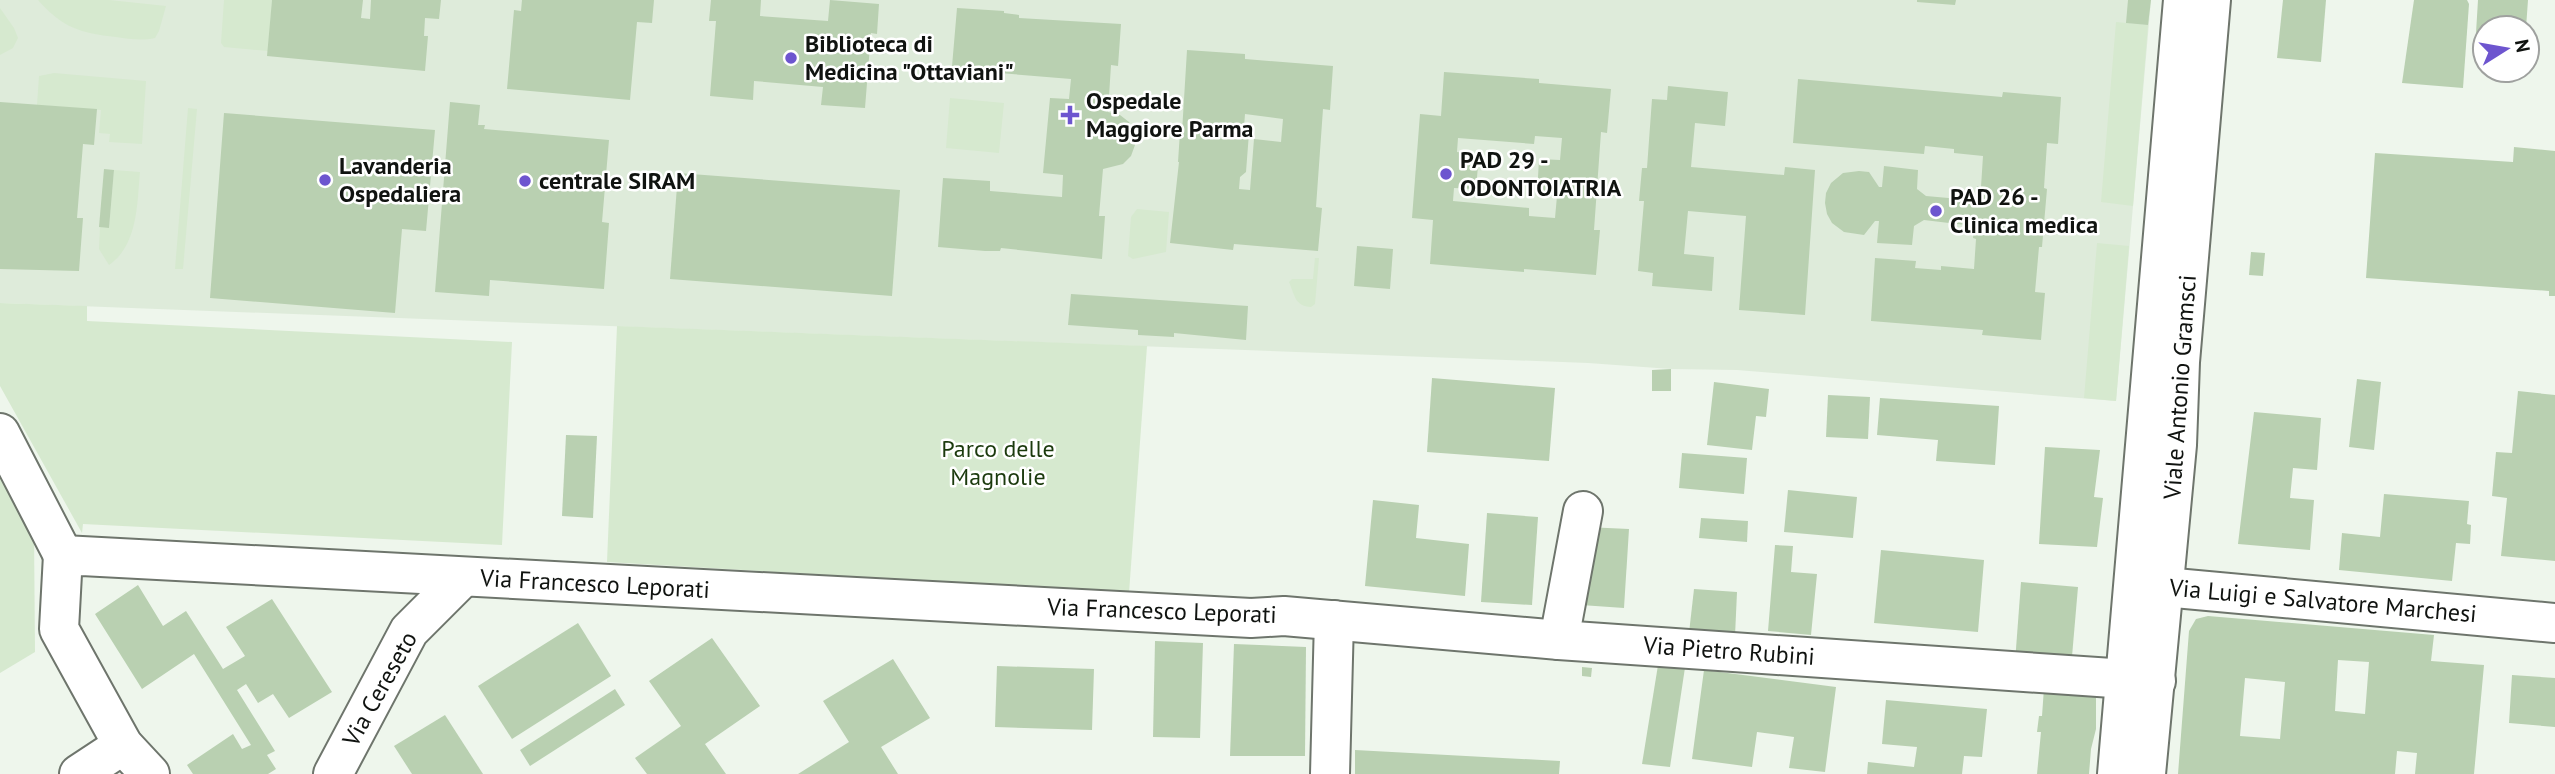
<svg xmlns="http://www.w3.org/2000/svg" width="2555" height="774" font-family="'PT Sans',sans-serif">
<rect width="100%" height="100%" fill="#eef6ec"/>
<!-- built -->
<polygon fill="#deebda" points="0,0 2151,0 2116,401 1737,370 1671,369 1588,363 0,303"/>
<!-- green -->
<g fill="#d6e9cf">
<path d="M38 0H109L166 6 159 31 155 38C142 41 129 39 116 37 80 33 63 28 38 0Z"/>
<polygon points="224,0 272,0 268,51 224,47 221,43"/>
<polygon points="0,8 14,28 18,38 13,48 0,55"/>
<polygon points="2116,22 2148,25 2133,206 2101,202"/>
<polygon points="54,73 146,81 142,144 109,142 110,134 99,133 101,110 37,105 39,76"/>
<polygon points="950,98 1004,103 999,153 946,148"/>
<polygon points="188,108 197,109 183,269 175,269"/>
<path d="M114 170 140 172C137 204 138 245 109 265L99 249 100 227 109 228Z"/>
<polygon points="1137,209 1169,212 1166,252 1133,259 1128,256 1131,217"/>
<polygon points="2097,243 2129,246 2116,401 2084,398"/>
<path d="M1315 258H1319L1315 304 1311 307C1295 306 1295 296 1289 282L1292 279H1313Z"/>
<polygon points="0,303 87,306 87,321 512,342 502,545 83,524 82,533 0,386"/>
<polygon points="617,326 1147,346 1129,593 607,562"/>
<polygon points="0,470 34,531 35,652 0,673"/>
</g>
<!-- building -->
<g fill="#b9d0b1" fill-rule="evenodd">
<polygon points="272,0 363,0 361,18 370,19 371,0 441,0 439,19 425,18 424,36 428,36 425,71 267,56"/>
<polygon points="522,0 654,0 652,23 637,22 630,100 507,89 514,10 521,11"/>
<polygon points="711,0 761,0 760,16 828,21 830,0 879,4 877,34 871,33 865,108 821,105 823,87 754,81 753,100 710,96 716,21 709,21"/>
<polygon points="1917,0 1956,0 1955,5 1917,2"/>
<polygon points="2128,0 2151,0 2148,25 2126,23"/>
<polygon points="2283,0 2326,0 2321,62 2277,58"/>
<polygon points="2414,0 2467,0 2469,4 2463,88 2402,83"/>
<polygon points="2478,0 2528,0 2526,28 2485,28 2485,33 2476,33"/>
<polygon points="957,8 1004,11 1004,13 1019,15 1019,18 1121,24 1118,66 1111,65 1108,112 1120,115 1129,122 1135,133 1135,145 1131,156 1123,164 1103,169 1099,216 1105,216 1102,259 1001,248 1000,251 985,251 938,247 943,178 990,181 990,191 1062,197 1063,175 1043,173 1050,98 1069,99 1071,79 999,73 999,82 951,78"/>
<path d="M1187 50 1245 54V59L1333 66 1330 110 1323 109 1316 207 1322 208 1318 251 1234 244 1233 250 1170 243 1179 162H1178L1180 132H1182ZM1245 114 1283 119 1281 142 1254 139 1250 190 1239 189 1240 177 1246 172 1249 133 1244 127Z"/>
<path d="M1444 72 1539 79V83L1611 89 1607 133 1601 132 1594 230H1600L1596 275 1524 269V272L1430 264 1433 220 1412 218 1420 114 1441 116ZM1535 136 1562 138 1560 160 1539 159 1537 195 1557 196 1555 218 1529 216V208L1453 201 1454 188 1476 189 1479 154 1457 152 1458 138 1534 144Z"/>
<polygon points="1798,79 2002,97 2003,92 2061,97 2058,144 2047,143 2044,188 2047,189 2042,247 2039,247 2035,292 2045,293 2041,340 1982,335 1983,330 1871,321 1875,258 1916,261 1915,268 1941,270 1941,266 1974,269 1976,239 1973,238 1974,226 1924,220 1914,226 1912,245 1877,243 1879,221 1875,221 1864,235 1844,232 1832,223 1827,214 1825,203 1826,193 1831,183 1843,173 1859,171 1869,172 1879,187 1882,187 1884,166 1918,170 1917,189 1926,196 1971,200 1976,198 1977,186 1981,187 1983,156 1954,153 1954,149 1925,146 1924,154 1793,143"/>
<polygon points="1668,86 1728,92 1725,126 1695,123 1691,167 1784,175 1785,167 1815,170 1805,315 1739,310 1746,216 1688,211 1684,254 1714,257 1712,291 1652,286 1653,273 1638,271 1644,201 1639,201 1642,168 1647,168 1652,99 1667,100"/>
<polygon points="0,102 97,109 94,145 83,144 77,218 83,218 79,271 0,269"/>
<polygon points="450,102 480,105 478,125 485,125 484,129 609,140 602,222 609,223 604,289 490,280 489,296 435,292"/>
<polygon points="224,113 435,130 426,231 402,229 395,313 210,298"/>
<polygon points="2514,147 2555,151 2555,296 2549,296 2549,291 2366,278 2375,153 2513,162"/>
<polygon points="104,169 114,170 109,228 99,227"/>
<polygon points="678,173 900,190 892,296 670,279"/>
<polygon points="1357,246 1393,249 1390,289 1354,286"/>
<polygon points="2251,252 2265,253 2263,276 2249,275"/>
<polygon points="1071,294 1248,306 1246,340 1174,333 1174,337 1138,335 1138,330 1068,325"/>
<polygon points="1671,369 1671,391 1652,391 1652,370"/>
<polygon points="1432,378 1555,388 1549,461 1427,452"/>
<polygon points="2357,379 2381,382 2374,450 2349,447"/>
<polygon points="1714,382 1769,389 1766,417 1756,416 1752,450 1707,445"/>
<polygon points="2518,391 2555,395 2555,561 2501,556 2507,498 2492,496 2496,452 2512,453"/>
<polygon points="1828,395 1870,397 1868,439 1826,437"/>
<polygon points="1880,398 1999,406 1995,465 1936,461 1938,440 1877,435"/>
<polygon points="2254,412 2321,418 2317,470 2293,468 2290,498 2314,500 2310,550 2238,544"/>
<polygon points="566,435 597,436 593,518 562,516"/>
<polygon points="2045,447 2100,450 2094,497 2103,498 2097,547 2039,544"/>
<polygon points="1682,453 1747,458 1744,494 1679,488"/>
<polygon points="1788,490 1857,497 1853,538 1784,532"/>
<polygon points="2384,494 2469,501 2467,524 2471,525 2470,544 2456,543 2452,581 2339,570 2342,533 2380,537"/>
<polygon points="1373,500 1419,505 1416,538 1469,544 1465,596 1365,586"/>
<polygon points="1487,513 1538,517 1532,605 1481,602"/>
<polygon points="1701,518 1748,521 1747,542 1699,538"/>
<polygon points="1586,527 1629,529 1624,608 1581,605"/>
<polygon points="1775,545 1793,546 1791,572 1817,574 1811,635 1768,631"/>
<polygon points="1881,550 1984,560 1978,632 1874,623"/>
<polygon points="2021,582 2078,587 2071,668 2015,662"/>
<polygon points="138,585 163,626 186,611 223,669 245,656 226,627 272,599 332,692 289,718 273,694 258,703 246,684 237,690 275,751 267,755 276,769 268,774 193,774 187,765 233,734 242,749 251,745 194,654 142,689 95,614"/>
<polygon points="1694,589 1737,592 1735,636 1689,633"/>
<path d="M2208 616 2434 635 2431 661 2484 665 2474 774H2415L2417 753 2397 751 2395 774H2178L2189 631 2196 619ZM2338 660 2369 662 2365 714 2335 711ZM2245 678 2285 682 2280 739 2240 736Z"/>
<polygon points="578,623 611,676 512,739 478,686"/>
<polygon points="712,638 760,706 705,744 726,774 647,774 635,758 681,726 649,681"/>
<polygon points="1155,641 1203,643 1200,738 1153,737"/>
<polygon points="1234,644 1306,647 1305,756 1230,756"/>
<polygon points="893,659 930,718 881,747 898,774 798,774 849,742 823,701"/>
<polygon points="1659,659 1686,661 1670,767 1642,764"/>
<polygon points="997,666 1094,669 1092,730 995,727"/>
<polygon points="1582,667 1592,668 1591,677 1582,676"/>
<polygon points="1704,670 1836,687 1825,772 1789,768 1794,737 1757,732 1752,767 1692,759"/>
<polygon points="2512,675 2555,678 2555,727 2509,723"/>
<polygon points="2044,688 2096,693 2096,729 2091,749 2089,774 2037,774 2041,732 2037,732 2039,716 2042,716"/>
<polygon points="615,689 625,705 530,766 520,750"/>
<polygon points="1886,700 1987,709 1982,757 1964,756 1962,774 1867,774 1868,762 1914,767 1917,747 1882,744"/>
<polygon points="445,715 483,774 412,774 394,746"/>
<polygon points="1355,750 1560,761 1559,774 1355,774"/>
</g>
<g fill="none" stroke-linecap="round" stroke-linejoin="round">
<defs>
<g id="minor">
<polyline points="0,433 63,555"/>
<polyline points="2152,562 2152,579 2157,585 2164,587 2555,623"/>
<polyline points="1559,640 1583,511"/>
<polyline points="79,774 123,745"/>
<polyline points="150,774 123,745 59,629 63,555 1251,618 1284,616 1559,640 2156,681"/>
<polyline points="333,774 409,631 462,578"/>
<polyline points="1330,774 1334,620"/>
</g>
<g id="major">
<polyline points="2117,774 2183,0"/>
<polyline points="2146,774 2177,445 2180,362 2211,0"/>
</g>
</defs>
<!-- minor casing -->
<use href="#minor" stroke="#6e756c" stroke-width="42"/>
<!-- major casing -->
<use href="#major" stroke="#6e756c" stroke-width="42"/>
<!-- minor -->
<use href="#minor" stroke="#fff" stroke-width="38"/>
<!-- major -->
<use href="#major" stroke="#fff" stroke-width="38"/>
</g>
<!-- markers -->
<g fill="#6d55cf" stroke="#fff" stroke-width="2.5">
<circle cx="791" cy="58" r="7"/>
<path d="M1066.5 104.5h7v7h7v7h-7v7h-7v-7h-7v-7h7z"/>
<circle cx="1446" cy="174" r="7"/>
<circle cx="325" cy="180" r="7"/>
<circle cx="525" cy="181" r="7"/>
<circle cx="1936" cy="211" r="7"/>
</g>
<g text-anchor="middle" stroke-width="5" stroke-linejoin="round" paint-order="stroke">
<!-- poi labels -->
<g font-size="24" font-weight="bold" fill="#101310" stroke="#fff" text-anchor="start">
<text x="805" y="52">Biblioteca di<tspan x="805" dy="28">Medicina "Ottaviani"</tspan></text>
<text x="1086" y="109">Ospedale<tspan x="1086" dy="28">Maggiore Parma</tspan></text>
<text x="1460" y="168">PAD 29 -<tspan x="1460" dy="28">ODONTOIATRIA</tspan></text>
<text x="339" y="174">Lavanderia<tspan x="339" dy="28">Ospedaliera</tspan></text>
<text x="539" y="189">centrale SIRAM</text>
<text x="1950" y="205">PAD 26 -<tspan x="1950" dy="28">Clinica medica</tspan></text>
</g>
<!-- street labels -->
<g font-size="24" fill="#101310" stroke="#fff">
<text transform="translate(2180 387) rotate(-86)" y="8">Viale Antonio Gramsci</text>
<text transform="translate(595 584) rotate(3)" y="8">Via Francesco Leporati</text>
<text transform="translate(2323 601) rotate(5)" y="8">Via Luigi e Salvatore Marchesi</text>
<text transform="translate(1162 611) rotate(2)" y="8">Via Francesco Leporati</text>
<text transform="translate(1729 651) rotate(4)" y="8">Via Pietro Rubini</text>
<text transform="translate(380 689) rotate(-61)" y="8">Via Cereseto</text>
</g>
<!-- park labels -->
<g font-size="24" fill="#1b3a0d" stroke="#fff">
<text x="998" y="457">Parco delle<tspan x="998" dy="28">Magnolie</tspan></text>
</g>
</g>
<!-- north arrow -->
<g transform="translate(2506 49) rotate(79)"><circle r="33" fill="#ffffff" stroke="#9fa19f" stroke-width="2"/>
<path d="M0-5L12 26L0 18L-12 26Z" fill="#6d55cf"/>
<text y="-10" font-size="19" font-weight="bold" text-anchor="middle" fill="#101310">N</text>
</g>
</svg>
